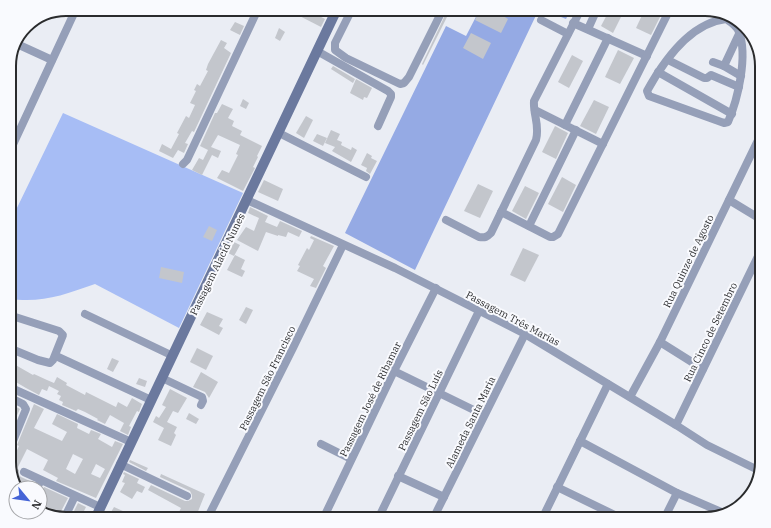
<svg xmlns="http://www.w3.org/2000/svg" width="771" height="528" font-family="'IBM Plex Serif',serif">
<rect width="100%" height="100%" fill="#eaedf4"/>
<!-- green -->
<path fill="#a7bdf5" d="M63 113 243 193 179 328 95 284C63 295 44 303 9 299V212L14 214Z"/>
<!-- forest -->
<g fill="#95aae4">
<polygon points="480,9 539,9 415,270 345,233 446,26 466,36"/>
<polygon points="541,9 571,9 566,19"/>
</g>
<!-- building -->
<g fill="#c3c6cc" fill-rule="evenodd">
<polygon points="286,9 306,9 325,19 321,27"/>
<polygon points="448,9 451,9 423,65 422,64"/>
<polygon points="480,9 502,9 500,14 508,19 501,33 475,20"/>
<polygon points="610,9 625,9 613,33 601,26"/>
<polygon points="645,9 664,9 651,35 636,28"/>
<polygon points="235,22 244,26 240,35 230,30"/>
<polygon points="279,28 285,32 280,41 275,38"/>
<polygon points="471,33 491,43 483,59 463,48"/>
<polygon points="221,40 227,43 224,48 231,53 194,132 192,131 185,143 188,144 184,153 178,150 173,158 159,151 162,144 171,149 179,134 177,133 186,116 189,118 195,105 190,103 196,91 194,90 197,84 200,86 208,71 206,70 208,64"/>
<polygon points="618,50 634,58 620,84 605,77"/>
<polygon points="572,55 583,61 569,88 558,82"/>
<polygon points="333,66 355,79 353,83 331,69"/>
<polygon points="356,79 372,88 367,98 364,97 363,100 350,93"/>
<polygon points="243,99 249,103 246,109 240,106"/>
<polygon points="594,100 609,107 596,134 580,126"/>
<polygon points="222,104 233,109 228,118 234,121 232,126 242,131 240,135 262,146 257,156 258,157 253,167 255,168 243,191 217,178 222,170 229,173 238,155 236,154 240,145 218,135 211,147 221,151 218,158 212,155 202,175 192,170 199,158 203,160 208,150 200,146 215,113 217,113"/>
<polygon points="306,116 313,120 304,138 296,133"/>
<polygon points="555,126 568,133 556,159 542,152"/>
<polygon points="331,130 340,134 337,140 342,142 341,145 351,150 352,147 357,150 351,162 332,151 335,147 325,143"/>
<polygon points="317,134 327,138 323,146 313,141"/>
<polygon points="367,153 372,156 371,158 377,161 370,174 366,171 367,168 361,165"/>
<polygon points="562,177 576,185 563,212 548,204"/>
<polygon points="264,180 283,189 278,201 258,192"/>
<polygon points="478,184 493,191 480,218 464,211"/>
<polygon points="525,186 539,193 526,219 512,211"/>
<polygon points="250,207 268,216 265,222 277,227 280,221 302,231 299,237 288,232 286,237 278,235 278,236 266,232 258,251 237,240 246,227 254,231 259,218 248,213"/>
<polygon points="209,226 217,230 212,241 203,237"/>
<polygon points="311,236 334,246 323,266 326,268 316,288 310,286 314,279 297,271 300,266 298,265 307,248 309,250 314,240 310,238"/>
<polygon points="234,242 240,245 234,256 228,253"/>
<polygon points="523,248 539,255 525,282 510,275"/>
<polygon points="235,255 245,260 241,269 245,271 242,277 227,270"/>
<polygon points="161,267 184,272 182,283 159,278"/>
<polygon points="246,307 253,310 246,324 239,320"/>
<polygon points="207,312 223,319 219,326 223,328 219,335 200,325"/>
<polygon points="197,348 213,356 206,370 190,362"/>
<polygon points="112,358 119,361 113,372 107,369"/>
<polygon points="12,363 33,375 34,374 47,380 54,383 57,377 67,383 66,385 85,395 86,392 116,407 118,402 127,407 132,398 142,404 139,412 137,411 129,426 131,427 128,435 120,431 124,423 110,415 105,424 97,420 98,419 85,412 78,409 76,411 62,405 63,402 59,400 61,396 57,394 59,391 49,386 47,391 42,389 39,395 26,388 9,378 9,368"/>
<polygon points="201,372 218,382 209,398 205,392 193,387"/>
<polygon points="139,378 147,381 145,387 136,384"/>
<polygon points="170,389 187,398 178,413 173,411 167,422 177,427 174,433 176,435 171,446 158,440 164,428 153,422 156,416 159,418 166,407 162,405"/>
<polygon points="9,403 20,409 9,432"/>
<path d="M34 404 44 409 34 428 62 441 67 432 52 424 57 414 78 424 77 428 89 434 91 430 101 434 98 439 112 447 115 441 123 444 96 498 56 481 58 478 43 470 48 460 27 449 17 469 19 470V475L21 477 32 482 29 488H16L10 470 13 464 11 463 19 446 17 445ZM73 454 83 459 75 474 66 469ZM96 464 105 469 100 478 91 474Z"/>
<polygon points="189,413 199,419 196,424 186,419"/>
<polygon points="130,460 148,468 146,471 129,462"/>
<polygon points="124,472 139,479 137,483 145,487 142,493 137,491 132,499 120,492 125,483 122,482 125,475 123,474"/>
<polygon points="161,474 205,494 195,519 183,519 177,516 181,508 148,490 151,485 185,501 188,501 192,499 192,495 190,491 160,477"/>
<polygon points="44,487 68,498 58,517 40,511 40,497"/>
<polygon points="78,503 86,507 80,519 70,519"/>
<polygon points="114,507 125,512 121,519 107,519"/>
</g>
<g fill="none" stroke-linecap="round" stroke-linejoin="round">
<!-- minor -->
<g stroke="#959fb8" stroke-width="8">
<polyline points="352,9 335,43 335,50 346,58 400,84 404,83 409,77 443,9"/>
<path d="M726 19C732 23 737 26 739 32 748 56 738 99 728 122L724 123 649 96 647 91C663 62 690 23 726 19Z"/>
<polyline points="541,20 568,34"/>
<polyline points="573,23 647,56"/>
<polyline points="588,29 597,9"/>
<polyline points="739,34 724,66 741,76"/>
<polyline points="17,44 52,60"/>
<polyline points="317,51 388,91 391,94 391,97 378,126"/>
<polyline points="668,60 704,78 707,78 711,75 739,87"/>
<polyline points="713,62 724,66"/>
<polyline points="658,72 732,114"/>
<polyline points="535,110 603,144"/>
<polyline points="565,125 608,38"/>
<polyline points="279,133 366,177"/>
<polyline points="9,153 76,9"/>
<polyline points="183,164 187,160 258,9"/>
<polyline points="247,200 395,268 525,334 676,425 707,445 760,471"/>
<polyline points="729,200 762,220"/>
<polyline points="501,212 550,237 553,237 558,234 670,9"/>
<path d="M446 220 479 237C485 238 487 237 491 233L536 140C540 125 533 115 534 101L581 9"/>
<polyline points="529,226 576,130"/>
<polyline points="85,314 173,356"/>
<polyline points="9,315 59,331 63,335 53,360 50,363 38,360 9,348"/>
<polyline points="660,342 703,369"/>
<polyline points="56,356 151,400"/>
<polyline points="394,371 484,415"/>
<polyline points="162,378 202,397 203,401 201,405"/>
<polyline points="9,387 131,442"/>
<polyline points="9,397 23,404 26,409 9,451"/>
<polyline points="630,397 660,342 762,132"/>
<polyline points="676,425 762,248"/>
<polyline points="580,441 677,493 726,514"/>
<polyline points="321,444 351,459"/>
<polyline points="120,464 187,496"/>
<polyline points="24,472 100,507"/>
<polyline points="398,476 444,497"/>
<polyline points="557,487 623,519"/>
<polyline points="37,488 40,482"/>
<polyline points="64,519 74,498"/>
<polyline points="207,519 293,348 343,245"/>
<polyline points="323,519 394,371 436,288"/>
<polyline points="378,519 479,311"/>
<polyline points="433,519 525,334"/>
<polyline points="542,519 608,384"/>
<polyline points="664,519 677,493"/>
</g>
<!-- secondary -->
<polyline stroke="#6b799e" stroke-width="10" points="95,519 337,9"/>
</g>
<g text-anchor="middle" stroke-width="4" stroke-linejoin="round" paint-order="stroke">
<!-- street labels -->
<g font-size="10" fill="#2a2b2d" stroke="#f9fafe">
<text transform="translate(688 261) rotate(-64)" y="4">Rua Quinze de Agosto</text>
<text transform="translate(217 264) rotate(-64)" y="4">Passagem Alacid Nunes</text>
<text transform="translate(513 318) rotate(28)" y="4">Passagem Três Marias</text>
<text transform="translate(710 332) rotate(-64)" y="4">Rua Cinco de Setembro</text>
<text transform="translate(267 378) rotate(-64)" y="4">Passagem São Francisco</text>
<text transform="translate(370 399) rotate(-64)" y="4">Passagem José de Ribamar</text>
<text transform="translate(420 410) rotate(-64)" y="4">Passagem São Luís</text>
<text transform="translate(470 422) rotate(-64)" y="4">Alameda Santa Maria</text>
</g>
</g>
<!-- crop -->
<path d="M0 0H771V528H0ZM66 16H705A50 50 0 0 1 755 66V462A50 50 0 0 1 705 512H66A50 50 0 0 1 16 462V66A50 50 0 0 1 66 16Z" fill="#f9fafe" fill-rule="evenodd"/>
<path fill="none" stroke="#2a2b2d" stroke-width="2" d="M66 16H705A50 50 0 0 1 755 66V462A50 50 0 0 1 705 512H66A50 50 0 0 1 16 462V66A50 50 0 0 1 66 16Z"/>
<!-- north arrow -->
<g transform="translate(28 500) rotate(119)"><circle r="19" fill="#f9fafe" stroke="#a6a7aa"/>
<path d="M0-3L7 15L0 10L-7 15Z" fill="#4463d6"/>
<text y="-6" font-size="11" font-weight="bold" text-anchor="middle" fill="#2a2b2d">N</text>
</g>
</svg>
